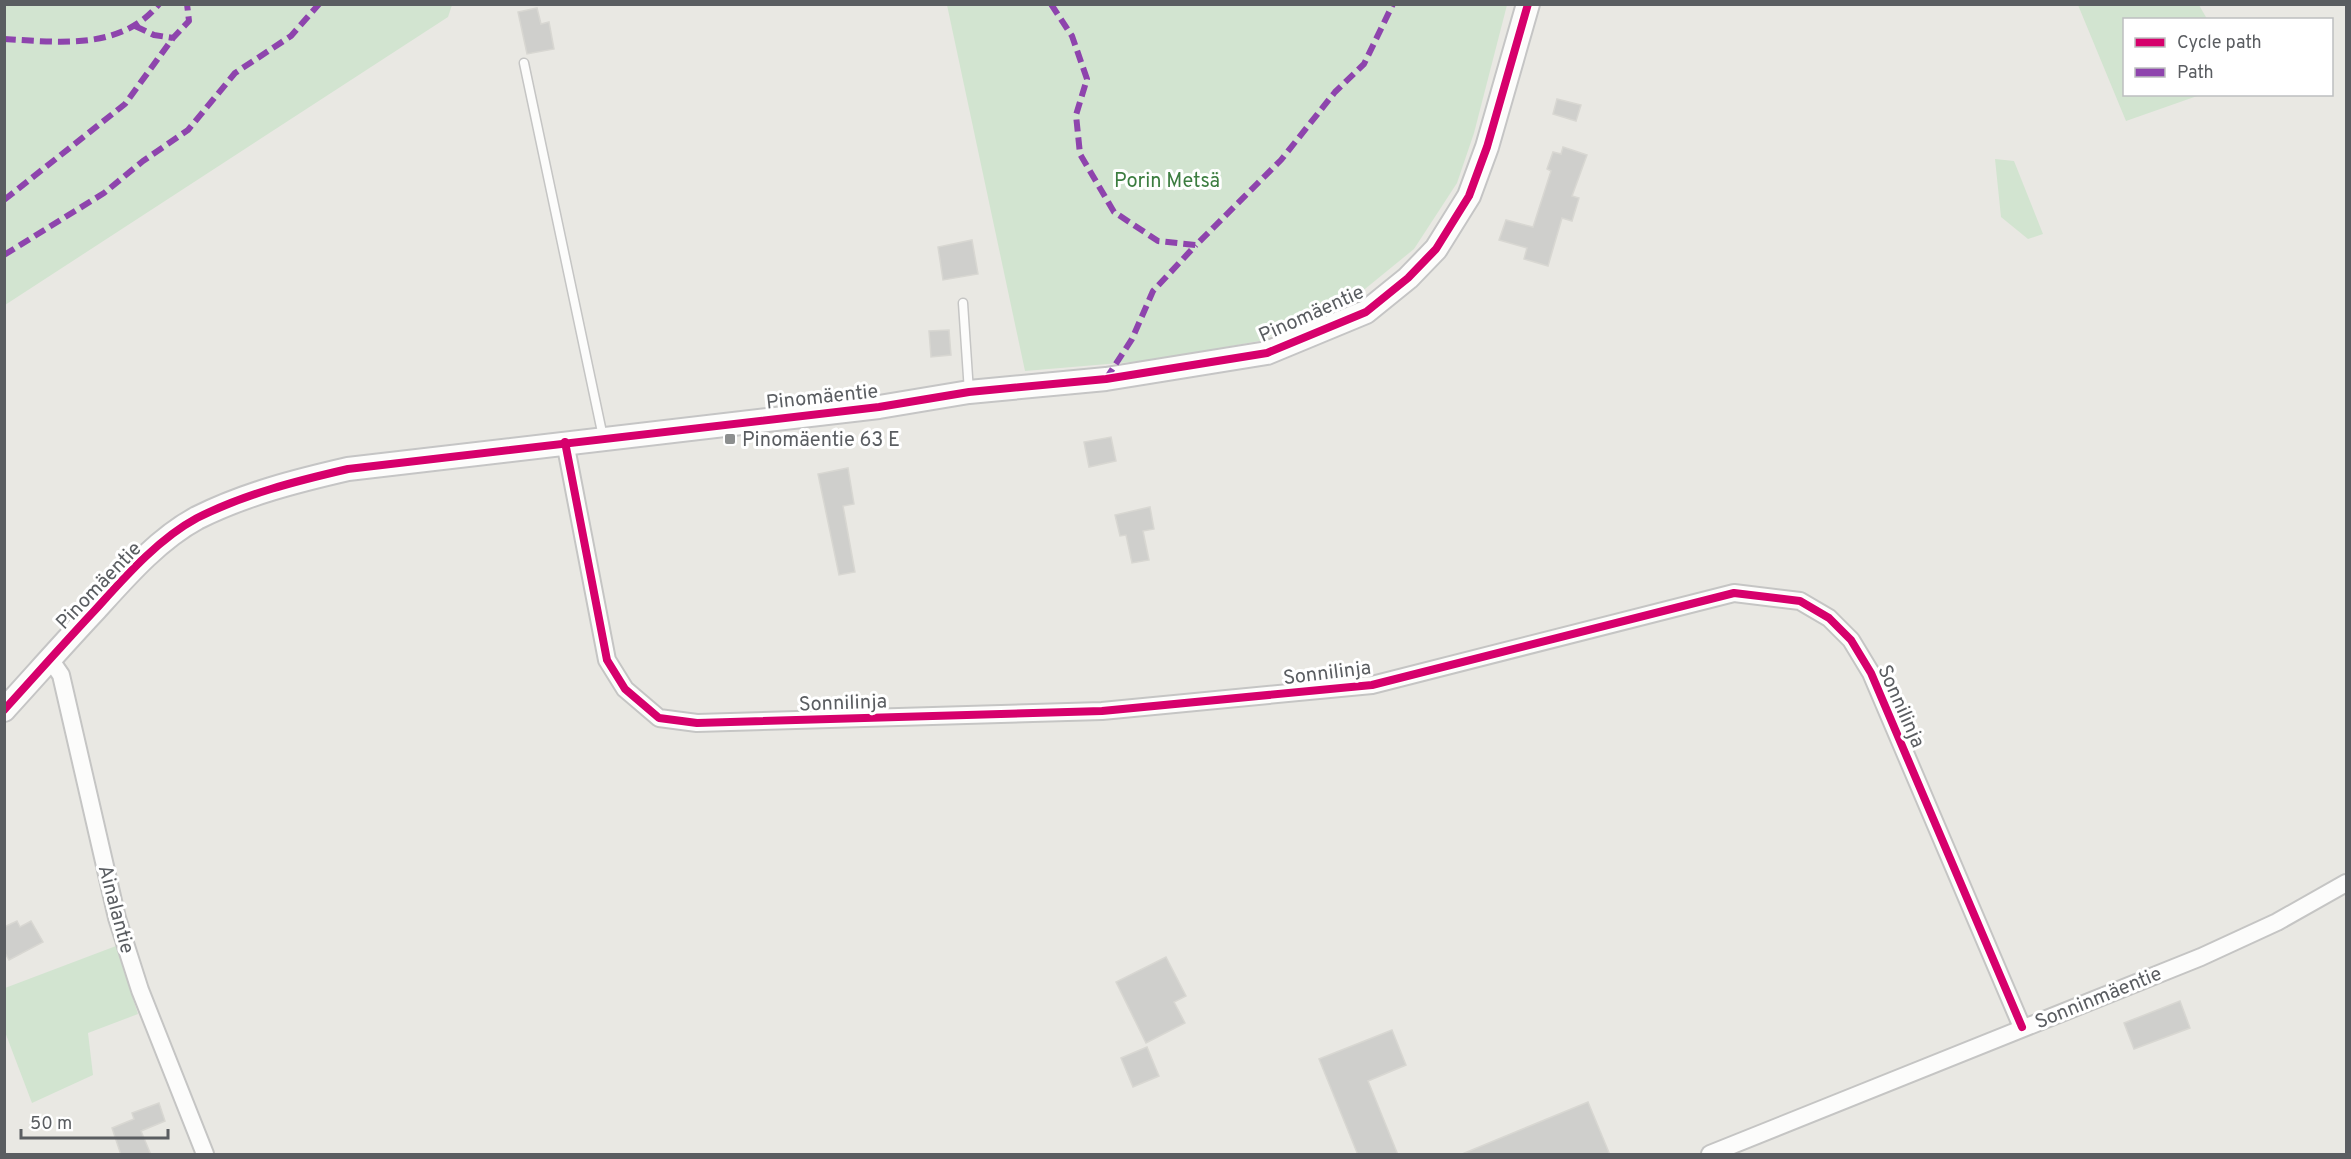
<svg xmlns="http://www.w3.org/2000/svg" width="2351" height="1159" font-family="Overpass,sans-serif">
<rect width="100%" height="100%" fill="#e9e8e3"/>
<!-- green -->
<g fill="#d2e4d0">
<polygon points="5,4 452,4 452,5 448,17 5,305"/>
<polygon points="947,5 1507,5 1474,133 1457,183 1414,249 1349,302 1259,341 1155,360 1025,371"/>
<polygon points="2078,5 2199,5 2207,19 2124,20 2124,94 2200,95 2126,121"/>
<polygon points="1995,159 2014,161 2043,234 2028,239 2001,217"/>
<polygon points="116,946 138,1014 88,1033 93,1075 32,1103 5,1032 5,988"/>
</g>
<!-- building -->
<g fill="#cfcfcc" stroke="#d8d7d2" stroke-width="1.5">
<polygon points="537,8 541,24 549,22 554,49 527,54 518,12"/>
<polygon points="1557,99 1581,105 1576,121 1553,114"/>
<polygon points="1563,147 1587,155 1572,196 1579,198 1572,221 1562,218 1548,266 1524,259 1527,248 1499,240 1506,220 1533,227 1551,171 1547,169 1553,152 1561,154"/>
<polygon points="972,240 978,274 943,280 938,247"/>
<polygon points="949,330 951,355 931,357 929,331"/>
<polygon points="1111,437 1116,461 1089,467 1084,442"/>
<polygon points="848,468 854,504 843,506 855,572 839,575 818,474"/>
<polygon points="1150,507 1154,529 1143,531 1149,560 1132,563 1126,535 1120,536 1115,515"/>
<polygon points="17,921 20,927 31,921 43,942 9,960 4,951 4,927"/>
<polygon points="1166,957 1186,996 1174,1002 1185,1023 1146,1043 1116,982"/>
<polygon points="2180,1001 2190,1028 2134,1049 2124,1023"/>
<polygon points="1392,1030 1406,1065 1368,1081 1398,1155 1358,1155 1319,1059"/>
<polygon points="1147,1047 1159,1076 1133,1087 1121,1058"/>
<polygon points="1588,1102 1610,1155 1462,1155 1462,1154"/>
<polygon points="159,1103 165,1121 141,1131 151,1155 121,1155 112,1128 134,1119 132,1113"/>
</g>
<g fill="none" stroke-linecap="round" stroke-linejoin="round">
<defs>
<g id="lane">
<polyline points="524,63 603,437"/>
<polyline points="963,303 969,392"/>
</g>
<g id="street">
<polyline points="565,442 607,660 625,689 659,718 697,723 1102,711 1372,685 1734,593 1800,601 1829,618 1851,640 1871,673 2022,1027"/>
<polyline points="50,659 61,675 117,918 140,990 205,1154"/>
<polyline points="1710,1154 2201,957 2277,922 2346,883"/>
</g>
<path id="secondary" d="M4 710C35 676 65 642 96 609 125 577 158 539 197 518 245 494 296 481 348 469L879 407 969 392 1106 379 1267 353 1366 312 1408 278 1436 249 1469 196 1487 147 1528 4"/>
</defs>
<!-- lane casing -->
<use href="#lane" stroke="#c5c5c4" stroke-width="11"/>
<!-- street casing -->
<use href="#street" stroke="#c5c5c4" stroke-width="20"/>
<!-- secondary casing -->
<use href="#secondary" stroke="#c5c5c5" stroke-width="26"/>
<!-- lane -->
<use href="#lane" stroke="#fcfcfb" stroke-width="8"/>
<!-- street -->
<use href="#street" stroke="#fcfcfb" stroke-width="16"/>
<!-- secondary -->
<use href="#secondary" stroke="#fcfcfb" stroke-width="22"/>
<!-- quiet -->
<g stroke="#8e44ad" stroke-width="6" stroke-dasharray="12 6" stroke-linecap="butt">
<polyline points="1051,4 1072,36 1087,79 1076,115 1080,154 1114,212 1158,241 1196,245 1281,160 1335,92 1364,64 1393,4"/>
<polyline points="135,26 154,35 173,38"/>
<path d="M4 39C58 42 121 51 159 4"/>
<polyline points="4,200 125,104 173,38 189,21 187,4"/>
<polyline points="4,255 104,193 143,161 188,130 235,73 291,36 319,4"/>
<polyline points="1106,379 1132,339 1153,291 1196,245"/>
</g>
<defs>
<g id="cycleway">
<polyline points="565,442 607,660 625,689 659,718 697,723 1102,711 1372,685 1734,593 1800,601 1829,618 1851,640 1871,673 2022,1027"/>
<path d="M4 710C35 676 65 642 96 609 125 577 158 539 197 518 245 494 296 481 348 469L879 407 969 392 1106 379 1267 353 1366 312 1408 278 1436 249 1469 196 1487 147 1528 4"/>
</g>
</defs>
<!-- cycleway casing -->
<use href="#cycleway" stroke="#fff" stroke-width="11"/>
<!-- cycleway -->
<use href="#cycleway" stroke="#d6006c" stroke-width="8"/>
</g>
<!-- markers -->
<rect fill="#8c8e8e" stroke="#fff" stroke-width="2" x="724" y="433" width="12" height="12" rx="3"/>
<g text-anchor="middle" stroke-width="6" stroke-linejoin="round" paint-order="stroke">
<!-- park labels -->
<g font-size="20" fill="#3c7d40" stroke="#fff">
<text x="1167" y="187">Porin Metsä</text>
</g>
<!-- street labels -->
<g font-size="20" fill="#5a5d61" stroke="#fff">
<text transform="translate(1311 313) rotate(-24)" y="7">Pinomäentie</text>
<text transform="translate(822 396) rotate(-6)" y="7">Pinomäentie</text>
<text transform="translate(98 585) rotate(-46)" y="7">Pinomäentie</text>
<text transform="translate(1327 672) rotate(-7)" y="7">Sonnilinja</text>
<text transform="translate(843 702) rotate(-2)" y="7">Sonnilinja</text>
<text transform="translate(1902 706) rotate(66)" y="7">Sonnilinja</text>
<text transform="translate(117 909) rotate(75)" y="7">Ainalantie</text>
<text transform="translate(2098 997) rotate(-22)" y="7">Sonninmäentie</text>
</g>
<!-- poi labels -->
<g font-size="20" fill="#5a5d61" stroke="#fff" text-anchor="start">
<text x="742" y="446">Pinomäentie 63 E</text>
</g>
</g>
<!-- border -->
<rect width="2351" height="1159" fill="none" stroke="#5a5d61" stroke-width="12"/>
<!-- legend -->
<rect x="2123" y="18" width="210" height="78" fill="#ffffff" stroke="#bdbec0" stroke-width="1.5"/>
<rect x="2135" y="38" width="30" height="9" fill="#d6006c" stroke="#bdbec0" stroke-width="1.5"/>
<text x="2177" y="48" font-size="18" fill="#5a5d61">Cycle path</text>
<rect x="2135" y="68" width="30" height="9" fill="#8e44ad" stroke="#bdbec0" stroke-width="1.5"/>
<text x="2177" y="78" font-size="18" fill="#5a5d61">Path</text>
<!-- scale -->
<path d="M21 1129v9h147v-9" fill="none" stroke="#5a5d61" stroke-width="3"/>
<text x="30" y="1129" font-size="18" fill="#5a5d61" stroke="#ffffff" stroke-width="4.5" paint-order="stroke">50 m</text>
</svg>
